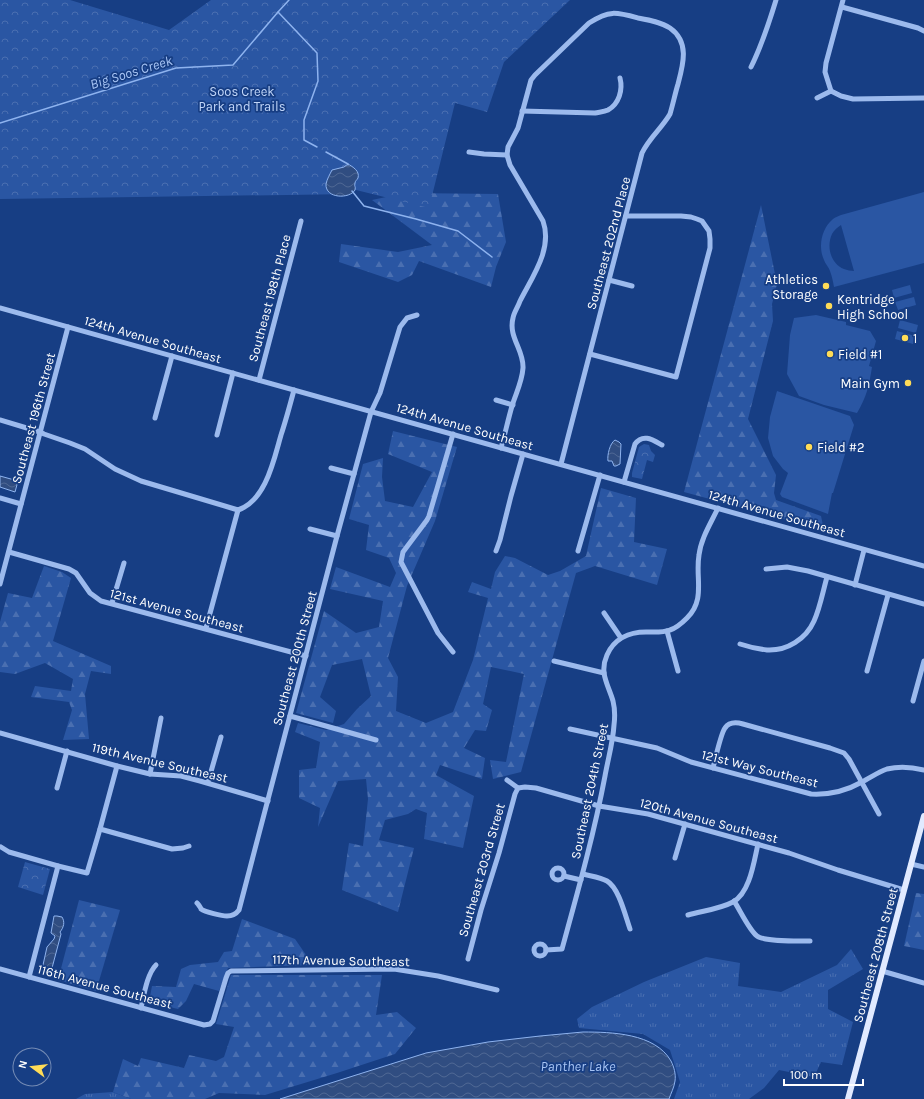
<svg xmlns="http://www.w3.org/2000/svg" width="924" height="1099" font-family="Karla,sans-serif">
<defs>
<pattern id="grass-tufts" width="24" height="20" patternUnits="userSpaceOnUse"><rect width="24" height="20" fill="#2a56a3"/><path d="M3 7l-1-3M5 7V3M7 7l1-3M15 17l-1-3M17 17v-4M19 17l1-3" fill="none" stroke="#4a6fb1"/></pattern>
<pattern id="forest-firs" width="22" height="20" patternUnits="userSpaceOnUse"><rect width="22" height="20" fill="#2a56a3"/><path d="M5 1l3.5 6h-7zM16 11l3.5 6h-7z" fill="#4a6fb1"/></pattern>
<pattern id="park-crowns" width="20" height="18" patternUnits="userSpaceOnUse"><rect width="20" height="18" fill="#2a56a3"/><path d="M2 6a3 3 0 1 1 6 0M12 15a3 3 0 1 1 6 0" fill="none" stroke="#4a6fb1"/></pattern>
<pattern id="water-waves" width="16" height="10" patternUnits="userSpaceOnUse"><rect width="16" height="10" fill="#304d81"/><path d="M0 5q4-4 8 0t8 0" fill="none" stroke="#4f6894"/></pattern>
</defs>
<rect width="100%" height="100%" fill="#173e84"/>
<!-- grass -->
<g fill="url(#grass-tufts)">
<polygon points="851,949 863,969 828,990 828,1009 853,1022 842,1065 821,1062 814,1077 779,1070 764,1088 749,1099 674,1099 680,1082 670,1050 643,1034 579,1028 577,1019 592,1007 644,982 706,957 740,963 738,986 781,992 837,965"/>
<polygon points="113,1092 131,1099 76,1099 85,1094"/>
</g>
<!-- forest -->
<g fill="url(#forest-firs)">
<polygon points="405,193 498,194 506,242 496,267 491,287 419,261 412,275 398,282 339,262 341,244 398,252 432,245 372,200"/>
<polygon points="761,205 777,284 772,304 773,321 748,419 776,475 774,493 776,500 821,516 824,530 684,492"/>
<polygon points="393,431 457,447 435,521 407,586 388,658 398,677 396,711 426,723 453,712 473,660 488,598 468,592 472,582 491,589 495,572 505,556 515,558 548,575 560,571 586,556 601,488 636,498 634,542 667,549 657,585 595,566 576,573 521,772 493,779 490,760 506,762 524,674 491,667 483,704 492,710 486,731 475,730 464,748 485,758 482,779 440,765 436,775 474,796 463,848 424,839 427,813 416,809 408,814 385,820 379,840 414,848 398,912 342,890 349,843 363,846 368,799 366,779 338,781 318,827 320,808 299,798 299,770 316,768 320,742 295,732 298,723 326,730 344,724 357,709 371,696 362,659 332,665 320,697 336,711 333,723 296,713 324,611 356,633 379,627 383,601 330,589 336,567 390,587 396,573 389,558 366,550 369,525 349,519 363,464 383,458 382,477 385,501 413,507 432,472 388,454"/>
<polygon points="44,566 62,572 71,578 53,641 111,666 111,674 91,671 85,694 89,739 63,740 72,710 69,702 31,697 35,686 71,691 73,679 45,663 15,674 0,672 0,622 8,593 32,598"/>
<polygon points="916,893 924,894 924,950 904,946"/>
<polygon points="79,900 120,910 96,991 58,980"/>
<polygon points="242,919 295,939 313,965 228,968 219,991 194,984 186,1001 178,1009 149,1002 152,986 176,987 181,969 190,965 218,962 224,952 232,951"/>
<polygon points="231,975 382,975 376,1015 397,1012 416,1028 395,1054 337,1073 265,1095 219,1093 205,1099 131,1099 113,1092 123,1059 138,1066 141,1058 184,1068 189,1055 216,1061 224,1057 234,1027 216,1024"/>
</g>
<!-- park -->
<g fill="url(#park-crowns)">
<polygon points="0,0 70,0 169,30 211,0 570,0 504,62 487,112 455,103 429,208 352,189 351,194 0,199"/>
<polygon points="644,444 649,445 651,451 655,455 653,462 647,460 642,479 632,477 632,473 639,447"/>
<polygon points="25,862 50,869 43,895 18,887"/>
</g>
<!-- garden -->
<g fill="#2a56a3" fill-rule="evenodd">
<path d="M924 192V263L834 287C833 282 832 276 830 271 829 267 825 264 824 260 818 247 821 229 833 219 835 217 839 216 841 215ZM841 225 854 271C851 271 847 270 844 269 831 264 826 247 832 234 834 230 838 227 841 225Z"/>
<polygon points="910,285 912,293 894,298 892,290"/>
<polygon points="914,297 916,305 898,310 895,302"/>
<path d="M816 315 846 322V325L870 331 876 341 869 366 872 367C869 386 867 396 857 413L824 405 799 396 787 374 790 335 794 318Z"/>
<polygon points="900,320 918,325 916,333 898,328"/>
<polygon points="897,331 915,336 913,344 895,339"/>
<polygon points="777,391 850,416 854,425 833,493 832,493 828,514 782,497 780,494 788,473 783,469 773,456 768,438 770,417"/>
</g>
<!-- water -->
<g fill="url(#water-waves)" stroke="#8eb3ef">
<path d="M348 164C353 167 360 171 358 178 357 180 355 181 355 183 354 187 356 186 355 190 350 199 325 199 326 184 327 179 330 174 332 170L344 167Z"/>
<path d="M615 440 619 442 621 444 620 464 616 466H614L612 461H608C607 455 610 443 615 440Z"/>
<polygon points="0,476 18,481 15,492 0,487"/>
<path d="M54 916H57L62 917C65 922 64 927 60 932L61 934 52 968C49 969 45 968 43 965L47 947 54 939 55 936 51 933Z"/>
<path d="M583 1032C611 1032 655 1033 671 1061 674 1067 676 1074 675 1081 674 1088 671 1093 669 1099H280L426 1053 488 1042 540 1036Z"/>
</g>
<g fill="none" stroke-linecap="round" stroke-linejoin="round">
<!-- stream -->
<g stroke="#8eb3ef" stroke-width="1.5">
<polyline points="278,12 317,53 318,81 304,120 304,140 317,147"/>
<polyline points="0,123 176,68 233,65 278,12 289,0"/>
<polyline points="326,152 348,164 348,165"/>
<polyline points="352,191 364,206 416,219 458,231 492,257"/>
</g>
<!-- minor -->
<g stroke="#9cbaed" stroke-width="5">
<polyline points="842,7 918,28 924,31"/>
<path d="M751 67C762 45 769 23 776 0"/>
<polyline points="831,91 825,72 826,63 843,0"/>
<polyline points="831,91 841,96 853,99 924,98"/>
<polyline points="817,98 831,91"/>
<path d="M522 111 595 113C599 112 604 112 608 110 619 104 623 90 620 78"/>
<polyline points="469,152 484,154 507,155"/>
<polyline points="609,280 632,286"/>
<polyline points="0,308 924,566"/>
<polyline points="590,354 676,377 710,248 710,239 709,231 702,221 697,219 691,217 681,216 626,216"/>
<polyline points="259,380 301,221"/>
<polyline points="496,400 513,405"/>
<polyline points="155,418 172,356"/>
<polyline points="0,420 40,432 44,434 70,443 85,449 115,469 141,481 238,510"/>
<polyline points="217,435 233,373"/>
<path d="M501 448C505 434 508 420 512 406 516 393 522 382 523 368 524 350 508 337 513 318 514 312 518 307 520 301 532 277 553 249 543 221L510 165 507 155 508 147 518 128 531 80 535 75 589 23C609 10 616 12 638 18 649 20 661 22 670 28 690 42 683 65 678 84 675 94 673 104 670 114 662 128 649 138 642 153L561 464"/>
<polyline points="331,468 354,474"/>
<path d="M624 482 635 444C643 433 653 440 662 445"/>
<polyline points="0,498 21,504"/>
<path d="M238 510C266 501 274 459 281 435 286 420 290 405 294 390"/>
<polyline points="310,529 337,536"/>
<polyline points="496,551 500,540 511,496 523,454"/>
<polyline points="578,551 600,475"/>
<polyline points="9,552 69,569 76,573 90,593 101,601 306,656"/>
<polyline points="766,569 787,567 808,571 924,604"/>
<polyline points="0,584 68,327"/>
<polyline points="855,585 864,550"/>
<polyline points="112,603 124,563"/>
<polyline points="604,613 621,638"/>
<polyline points="206,628 238,510"/>
<polyline points="667,631 678,671"/>
<path d="M740 644C749 647 758 649 767 650 787 651 806 639 814 621 820 608 823 591 827 577"/>
<polyline points="453,652 438,633 401,562 403,552 427,520 429,516 453,434"/>
<polyline points="554,661 604,673"/>
<polyline points="867,671 888,595"/>
<polyline points="913,701 924,661"/>
<polyline points="290,716 376,740"/>
<path d="M570 729 657 748 691 762 811 794C829 795 846 791 862 782 870 778 878 772 887 769 899 766 912 767 924 770"/>
<polyline points="0,733 117,766 150,774 181,776 200,781 268,801"/>
<path d="M713 768C715 760 721 733 725 728 729 722 736 722 743 724L830 748 844 753 849 759 879 814"/>
<polyline points="150,774 161,718"/>
<polyline points="507,780 518,788 525,787 536,788 599,806 648,814 789,853 838,870 904,890"/>
<polyline points="208,782 221,737"/>
<polyline points="57,788 67,751"/>
<polyline points="100,829 172,849 183,848 189,846"/>
<polyline points="1,847 9,852 58,866 87,873 100,829 117,766"/>
<polyline points="675,858 685,824"/>
<polyline points="911,864 924,867"/>
<circle cx="558" cy="874" r="6"/>
<path d="M583 874C590 876 600 877 607 881 619 888 625 915 630 929"/>
<polyline points="564,876 581,880"/>
<path d="M734 901C740 910 749 930 757 936 765 942 798 941 810 941"/>
<path d="M197 903C198 904 201 908 201 909 205 912 222 916 227 916 232 916 236 914 239 910L337 536 371 412 380 393 400 327 407 318 417 315"/>
<path d="M688 915C702 911 720 909 733 902 750 893 754 861 758 844"/>
<circle cx="540" cy="950" r="6"/>
<path d="M546 950 562 949C578 891 594 834 605 776 608 759 613 742 614 725 615 717 615 709 613 701 608 684 599 673 607 655 614 639 629 632 646 632 654 632 662 633 670 630 677 628 682 623 687 618 706 599 695 578 699 555 701 538 711 523 718 508"/>
<polyline points="468,959 481,910 499,853 515,794 518,788"/>
<polyline points="0,969 204,1025 210,1024 213,1021 226,978 228,973 231,971 394,969 438,976 497,990"/>
<polyline points="882,971 924,983"/>
<polyline points="29,977 58,866"/>
<path d="M141 1008C144 995 147 974 156 965"/>
</g>
<!-- major -->
<polyline stroke="#e1eaff" stroke-width="6" points="848,1099 924,816"/>
</g>
<!-- markers -->
<g fill="#ffdc57" stroke="#173e84" stroke-width="1.5">
<circle cx="826" cy="286" r="4"/>
<circle cx="829" cy="306" r="4"/>
<circle cx="905" cy="338" r="4"/>
<circle cx="830" cy="354" r="4"/>
<circle cx="908" cy="383" r="4"/>
<circle cx="809" cy="447" r="4"/>
</g>
<g text-anchor="middle" stroke-width="3.5" stroke-linejoin="round" paint-order="stroke">
<!-- park labels -->
<g font-size="13" fill="#c1d6f9" stroke="#173e84">
<text x="242" y="96">Soos Creek<tspan x="242" dy="15">Park and Trails</tspan></text>
</g>
<!-- street labels -->
<g font-size="13" fill="#fff" stroke="#173e84">
<text transform="translate(608 243) rotate(-75)" y="5">Southeast 202nd Place</text>
<text transform="translate(269 298) rotate(-75)" y="5">Southeast 198th Place</text>
<text transform="translate(153 339) rotate(16)" y="5">124th Avenue Southeast</text>
<text transform="translate(33 418) rotate(-75)" y="5">Southeast 196th Street</text>
<text transform="translate(465 426) rotate(16)" y="5">124th Avenue Southeast</text>
<text transform="translate(777 513) rotate(16)" y="5">124th Avenue Southeast</text>
<text transform="translate(177 610) rotate(15)" y="5">121st Avenue Southeast</text>
<text transform="translate(294 658) rotate(-75)" y="5">Southeast 200th Street</text>
<text transform="translate(160 762) rotate(13)" y="5">119th Avenue Southeast</text>
<text transform="translate(760 768) rotate(14)" y="5">121st Way Southeast</text>
<text transform="translate(589 791) rotate(-78)" y="5">Southeast 204th Street</text>
<text transform="translate(709 820) rotate(15)" y="5">120th Avenue Southeast</text>
<text transform="translate(481 870) rotate(-74)" y="5">Southeast 203rd Street</text>
<text transform="translate(875 955) rotate(-75)" y="5">Southeast 208th Street</text>
<text transform="translate(341 960) rotate(1)" y="5">117th Avenue Southeast</text>
<text transform="translate(105 986) rotate(15)" y="5">116th Avenue Southeast</text>
</g>
<!-- poi labels -->
<g font-size="13" fill="#fff" stroke="#173e84" text-anchor="start">
<text x="818" y="284" text-anchor="end">Athletics<tspan x="818" dy="15">Storage</tspan></text>
<text x="837" y="304">Kentridge<tspan x="837" dy="15">High School</tspan></text>
<text x="913" y="343">1</text>
<text x="838" y="359">Field #1</text>
<text x="900" y="388" text-anchor="end">Main Gym</text>
<text x="817" y="452">Field #2</text>
</g>
<!-- water labels -->
<g font-size="14" font-style="italic" fill="#a7c4f4" stroke="#173e84">
<text transform="translate(131 72) rotate(-17)" y="5">Big Soos Creek</text>
<text x="578" y="1071">Panther Lake</text>
</g>
</g>
<!-- north arrow -->
<g transform="translate(32 1067) rotate(285)"><circle r="19" fill="#173e84" stroke="#748bb5"/>
<path d="M0-3L7 15L0 10L-7 15Z" fill="#ffdc57"/>
<text y="-6" font-size="11" font-weight="bold" text-anchor="middle" fill="#ffffff">N</text>
</g>
<!-- scale -->
<path d="M784 1079v6h79v-6" fill="none" stroke="#ffffff" stroke-width="2"/>
<text x="790" y="1079" font-size="12" fill="#ffffff" stroke="#173e84" stroke-width="3" paint-order="stroke">100 m</text>
</svg>
